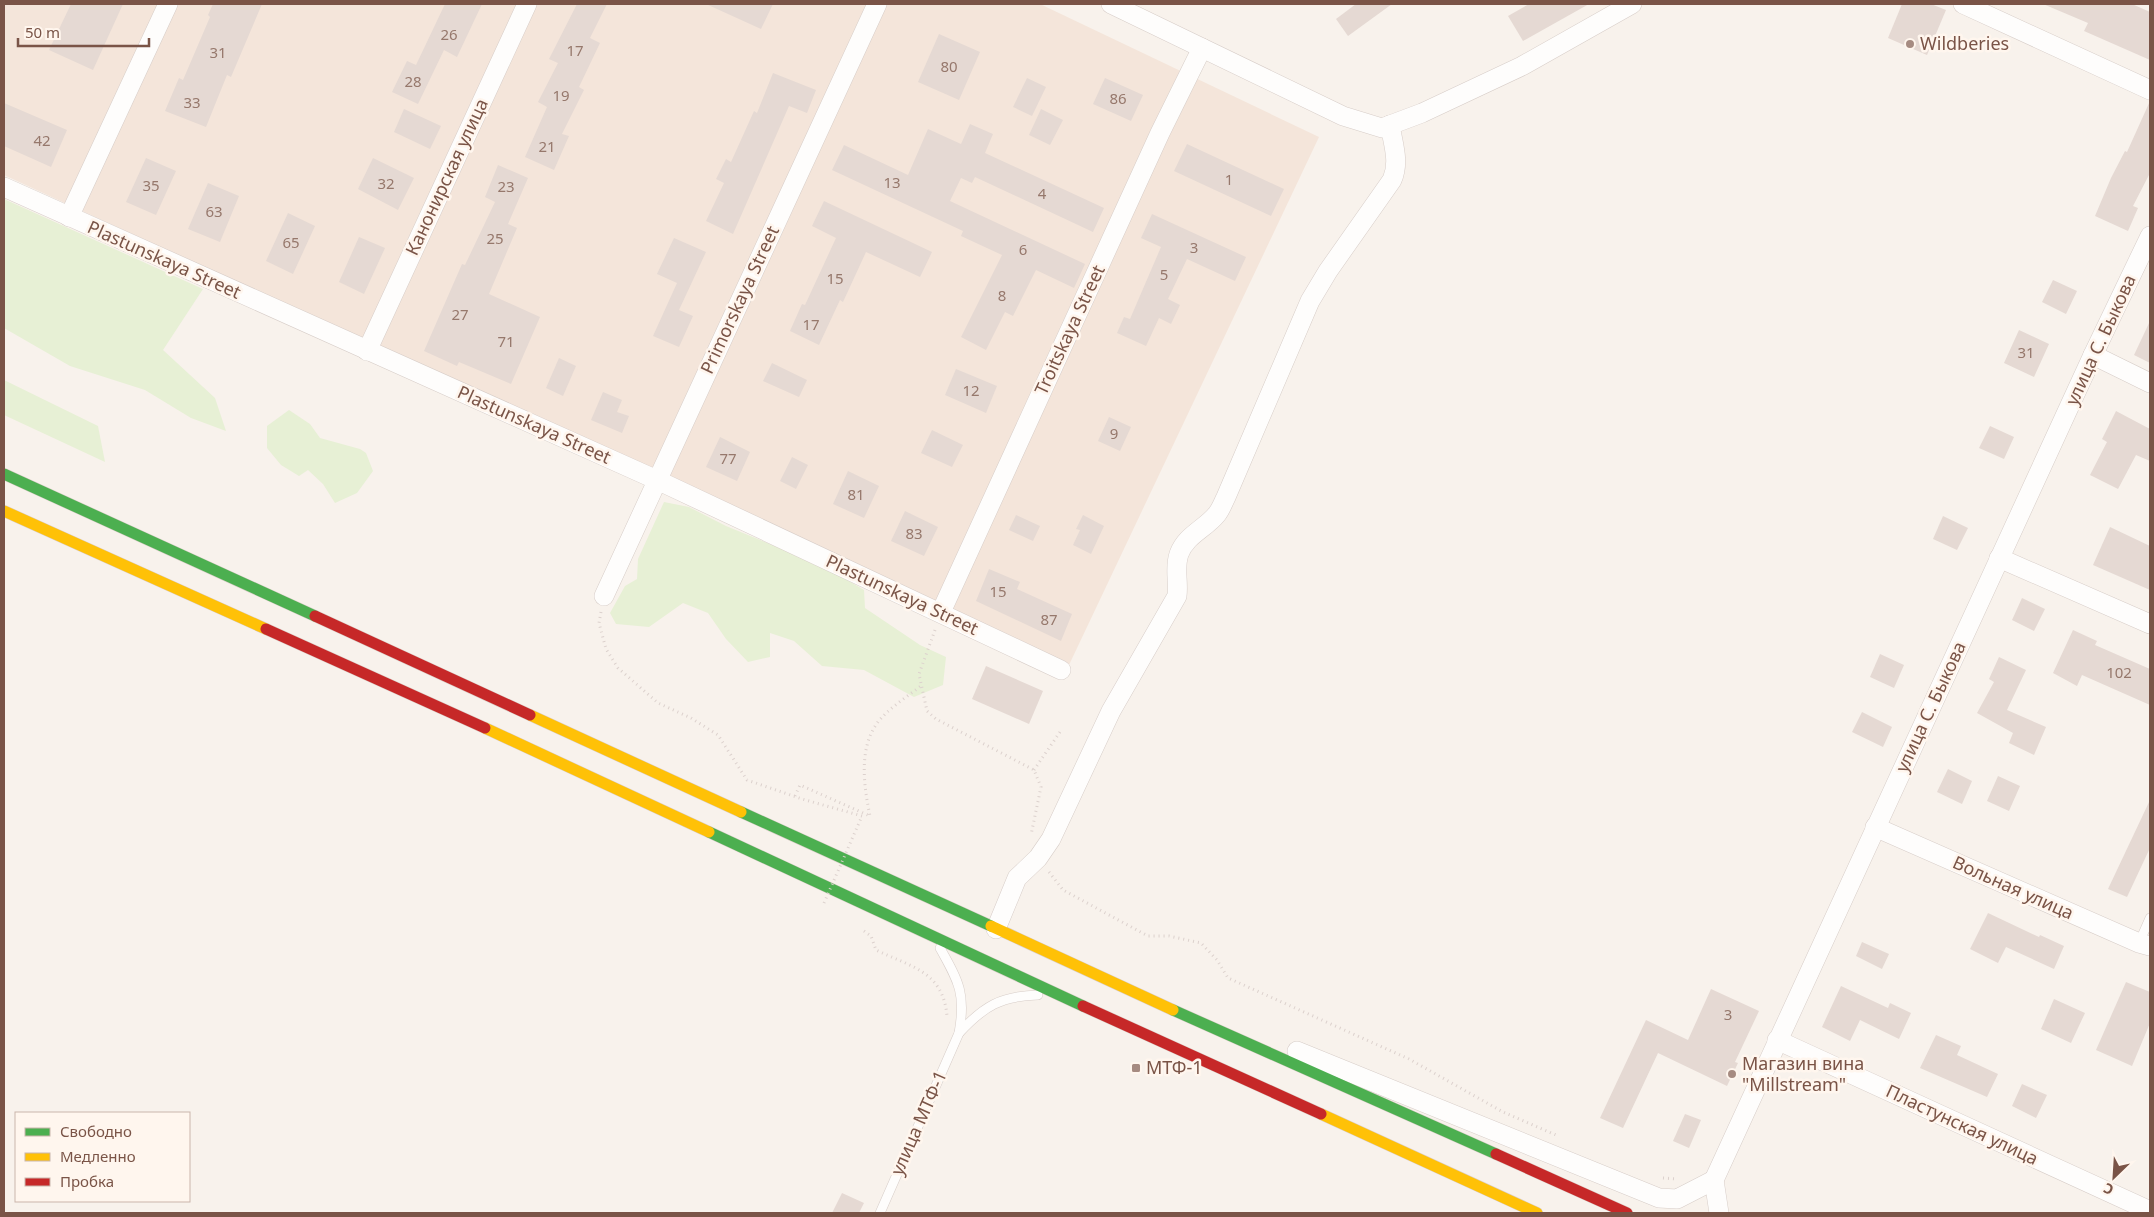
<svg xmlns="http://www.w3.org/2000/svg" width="2154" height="1217" font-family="'Noto Sans',sans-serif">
<rect width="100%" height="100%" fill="#f8f2ec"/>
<!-- residential -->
<polygon fill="#f4e5da" points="4,4 1040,4 1319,137 1069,665 4,175"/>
<!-- green -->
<g fill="#e7f0d5">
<polygon points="4,199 203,289 163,350 215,398 226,431 191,418 145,390 70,366 4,328"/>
<polygon points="4,380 98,426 105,462 4,415"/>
<polygon points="289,410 310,424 320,438 360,449 366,453 373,471 357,493 335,503 323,484 308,470 299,476 281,465 267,448 267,426"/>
<polygon points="664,502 689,507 726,526 826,567 864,590 865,608 920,645 946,657 943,685 914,697 864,670 822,666 794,641 770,633 770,657 748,662 726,639 708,613 683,603 649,627 616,624 610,613 625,586 637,579 638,559"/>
</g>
<!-- building -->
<g fill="#e5d9d3">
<polygon points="71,4 123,4 93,70 49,50"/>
<polygon points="213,4 262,4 231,77 227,75 206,127 165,111 179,78 183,80 210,17 208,15"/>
<polygon points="445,4 482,4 457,57 444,50 418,104 392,92 407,61 416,65"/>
<polygon points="577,4 607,4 590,38 600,43 579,87 584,90 562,134 569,136 554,170 525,157 547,107 538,102 558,63 549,59"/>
<polygon points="706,4 773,4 761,29"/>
<polygon points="1356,4 1392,4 1348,36 1336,19"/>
<polygon points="1529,4 1589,4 1523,41 1508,16"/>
<polygon points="1902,4 1931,4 1946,10 1927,55 1888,38"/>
<polygon points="2043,4 2132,4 2150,12 2150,60 2084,31 2088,23"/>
<polygon points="939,34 980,52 959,100 918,82"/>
<polygon points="773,73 816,90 807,113 789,106 733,234 706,221 724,183 716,179 726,159 731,162 754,111 757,113"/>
<polygon points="1027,78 1046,87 1032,116 1013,107"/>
<polygon points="1105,78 1143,95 1131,121 1093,104"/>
<polygon points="2150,101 2150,173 2133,206 2138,208 2128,231 2095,216 2111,178 2125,151 2127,152"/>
<polygon points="4,103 67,130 51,167 4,146"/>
<polygon points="404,109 441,126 430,149 394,132"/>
<polygon points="1041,109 1063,120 1050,145 1029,135"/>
<polygon points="970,124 993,134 985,153 1104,208 1093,232 975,177 972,183 961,178 950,201 1085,264 1074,288 1036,270 1013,316 1005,312 986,350 961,337 1002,255 961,236 963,231 832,170 844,145 908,175 928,129 961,144"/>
<polygon points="1187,144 1284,189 1271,216 1174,171"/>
<polygon points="146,158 176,171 156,215 126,202"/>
<polygon points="373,158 414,178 398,210 358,189"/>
<polygon points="498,165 528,178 508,224 517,228 489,294 540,317 511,384 459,362 457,366 424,351 462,264 465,265 495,202 485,197"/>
<polygon points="208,183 239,196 220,242 188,229"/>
<polygon points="824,201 932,252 920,277 866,252 843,302 840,300 819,345 790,331 802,304 805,305 836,238 812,226"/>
<polygon points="288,213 315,226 293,274 266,261"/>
<polygon points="1152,214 1246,257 1235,281 1187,259 1168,299 1180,305 1171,324 1159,318 1146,346 1117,333 1124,317 1130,319 1161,247 1141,238"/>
<polygon points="359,237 385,248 364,294 339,282"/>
<polygon points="674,238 706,252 679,310 693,316 679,347 653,336 677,283 657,274"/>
<polygon points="2053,280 2077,291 2066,314 2042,302"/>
<polygon points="2150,321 2150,363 2134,355"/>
<polygon points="2019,330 2049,344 2034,377 2004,363"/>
<polygon points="559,358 576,366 563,396 546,388"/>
<polygon points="772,363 807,380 799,397 763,381"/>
<polygon points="956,369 997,386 986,413 945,395"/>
<polygon points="603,392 622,400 617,412 629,416 622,433 591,420"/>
<polygon points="2116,411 2150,429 2150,461 2136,455 2118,489 2090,475 2107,442 2102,439"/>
<polygon points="1109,417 1131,427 1120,451 1098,441"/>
<polygon points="1990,426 2014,437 2004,459 1979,448"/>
<polygon points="932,430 963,445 952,467 921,453"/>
<polygon points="720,437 750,452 737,481 706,467"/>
<polygon points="792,457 808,465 796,489 780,481"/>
<polygon points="848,471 879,486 864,518 833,504"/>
<polygon points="905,511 938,527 924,556 891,541"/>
<polygon points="1016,515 1040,526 1033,541 1009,530"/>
<polygon points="1083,515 1104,526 1091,554 1073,545 1080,530 1076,529"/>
<polygon points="1943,516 1968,528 1957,550 1933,539"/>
<polygon points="2110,527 2150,546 2150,590 2093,565"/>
<polygon points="989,569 1020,582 1017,589 1072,614 1061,641 976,601"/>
<polygon points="2022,598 2045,609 2034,631 2012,620"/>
<polygon points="2073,630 2097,641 2095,645 2150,669 2150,705 2082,675 2077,686 2053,673"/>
<polygon points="1880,654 1904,665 1894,688 1870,677"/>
<polygon points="1999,657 2026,670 2007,710 2046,727 2034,755 2009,743 2013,733 1977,713 1994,682 1989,679"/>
<polygon points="986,666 1043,691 1029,724 972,699"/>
<polygon points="1862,712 1892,727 1883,747 1852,732"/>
<polygon points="1948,769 1972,781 1962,804 1937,792"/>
<polygon points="1998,776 2020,786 2009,811 1987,801"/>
<polygon points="2150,800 2150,848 2127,897 2108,889"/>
<polygon points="1988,913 2039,937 2040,935 2064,946 2054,969 2006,947 1998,963 1970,949"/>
<polygon points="1862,942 1889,954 1882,969 1856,956"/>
<polygon points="2126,982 2150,992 2150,1023 2132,1066 2096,1050"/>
<polygon points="1841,986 1888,1008 1890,1003 1911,1013 1899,1039 1860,1020 1850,1041 1822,1027"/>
<polygon points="1711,989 1759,1011 1735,1062 1738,1063 1727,1086 1658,1053 1623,1128 1600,1118 1646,1020 1688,1040"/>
<polygon points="2054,999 2085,1013 2071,1043 2041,1029"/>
<polygon points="1936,1035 1961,1046 1957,1055 1998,1074 1987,1097 1920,1068"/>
<polygon points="2022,1084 2047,1095 2036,1118 2012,1106"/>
<polygon points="1685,1114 1701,1120 1689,1148 1673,1141"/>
<polygon points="842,1193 864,1203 859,1213 832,1213"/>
</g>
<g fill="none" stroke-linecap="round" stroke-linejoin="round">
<defs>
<g id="lane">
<polyline points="2139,943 2150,918"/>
<path d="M959 1033C984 1006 1001 996 1038 995"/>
<path d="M880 1213 959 1033C966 994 959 982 940 948"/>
</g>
<g id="street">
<polyline points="1111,4 1343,116 1382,128 1422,113 1522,66 1632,4"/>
<polyline points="1963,4 2150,90"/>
<polyline points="4,187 657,480 1061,670"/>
<polyline points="69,217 168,4"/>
<polyline points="367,351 527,4"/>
<polyline points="2093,355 2150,383"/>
<polyline points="1999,558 2150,624"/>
<polyline points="604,596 877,4"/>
<polyline points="941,612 1160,133 1202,48"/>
<polyline points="1875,827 2139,943 2150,946"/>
<path d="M996 929 1017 878 1038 858 1051 839 1111 711 1177 596C1179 582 1174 568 1179 554 1186 535 1205 529 1217 514 1221 509 1223 503 1226 497L1310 301 1328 271 1392 180C1400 162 1393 144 1390 125"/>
<polyline points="1777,1040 2150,1211"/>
<polyline points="1297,1051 1659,1198 1677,1199 1714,1180"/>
<polyline points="1714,1180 2093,355 2150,236"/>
<polyline points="1714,1180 1719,1213"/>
</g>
<g id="fast">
<polyline points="4,474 315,616"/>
<polyline points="741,812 991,926"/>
<polyline points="709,832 1083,1006"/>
<polyline points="1173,1010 1496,1154"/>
</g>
<g id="slow">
<polyline points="4,511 266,629"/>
<polyline points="530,715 741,812"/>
<polyline points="485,728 709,832"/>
<polyline points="991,926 1173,1010"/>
<polyline points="1321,1114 1537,1213"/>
</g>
<g id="jam">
<polyline points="315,616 530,715"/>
<polyline points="266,629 485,728"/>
<polyline points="1083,1006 1321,1114"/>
<polyline points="1496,1154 1627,1213"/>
</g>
</defs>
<!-- lane casing -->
<use href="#lane" stroke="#d7cdc8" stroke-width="10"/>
<!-- street casing -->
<use href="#street" stroke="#d7cdc8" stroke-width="20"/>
<!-- fast casing -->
<use href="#fast" stroke="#dacec8" stroke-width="12"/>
<!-- slow casing -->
<use href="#slow" stroke="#dacec8" stroke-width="12"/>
<!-- jam casing -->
<use href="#jam" stroke="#dacec8" stroke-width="12"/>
<!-- path -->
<g stroke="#dcd1cd" stroke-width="3" stroke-dasharray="1 4" stroke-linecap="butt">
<polyline points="601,612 599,623 606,649 618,668 658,703 691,718 718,735 747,780 802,799 862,816"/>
<polyline points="935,630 919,674 927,711 936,719 1034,770 1041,787 1031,835"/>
<polyline points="1034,770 1062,729"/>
<path d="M795 796 800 785 870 816C864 787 858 748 878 722 890 707 907 697 922 685"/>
<polyline points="1049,872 1063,890 1148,936 1169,936 1201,943 1217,960 1228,978 1409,1059 1503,1112 1556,1135"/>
<path d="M864 931 871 936 876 950C911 967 943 971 947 1016"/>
<polyline points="1663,1178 1677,1179"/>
</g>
<!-- lane -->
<use href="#lane" stroke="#fefdfc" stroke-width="9"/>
<!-- street -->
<use href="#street" stroke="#fefdfc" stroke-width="19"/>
<!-- fast -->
<use href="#fast" stroke="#4caf50" stroke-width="11"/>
<!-- slow -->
<use href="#slow" stroke="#ffc107" stroke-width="11"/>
<!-- jam -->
<use href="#jam" stroke="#c62828" stroke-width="11"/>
<!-- path-bridge -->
<polyline stroke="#dcd1cd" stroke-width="3" stroke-dasharray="1 4" stroke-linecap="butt" points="824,903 862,816"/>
</g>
<!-- markers -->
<g fill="#a68b81" stroke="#fff6ee" stroke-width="2">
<circle cx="1910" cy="44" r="5"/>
<rect x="1131" y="1063" width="10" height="10" rx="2.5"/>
<circle cx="1732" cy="1074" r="5"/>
</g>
<g text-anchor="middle" stroke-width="5" stroke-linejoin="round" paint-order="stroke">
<!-- number labels -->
<g font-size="15" fill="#96786c">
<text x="449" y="40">26</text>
<text x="575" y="56">17</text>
<text x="218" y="58">31</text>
<text x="949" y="72">80</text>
<text x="413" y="87">28</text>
<text x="561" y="101">19</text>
<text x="1118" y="104">86</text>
<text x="192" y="108">33</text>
<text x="42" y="146">42</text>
<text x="547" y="152">21</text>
<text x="1229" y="185">1</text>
<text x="892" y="188">13</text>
<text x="386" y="189">32</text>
<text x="151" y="191">35</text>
<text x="506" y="192">23</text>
<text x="1042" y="199">4</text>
<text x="214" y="217">63</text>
<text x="495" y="244">25</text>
<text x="291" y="248">65</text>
<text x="1194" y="253">3</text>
<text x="1023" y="255">6</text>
<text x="1164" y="280">5</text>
<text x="835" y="284">15</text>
<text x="1002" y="301">8</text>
<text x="460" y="320">27</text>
<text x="811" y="330">17</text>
<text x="506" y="347">71</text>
<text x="2026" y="358">31</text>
<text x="971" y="396">12</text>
<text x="1114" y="439">9</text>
<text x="728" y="464">77</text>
<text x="856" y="500">81</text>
<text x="914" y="539">83</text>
<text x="998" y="597">15</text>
<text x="1049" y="625">87</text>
<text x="2119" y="678">102</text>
<text x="1728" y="1020">3</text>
</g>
<!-- poi labels -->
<g font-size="18" fill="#7a5447" stroke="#fff6ee" text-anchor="start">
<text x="1920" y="50">Wildberies</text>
<text x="1742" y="1070">Магазин вина<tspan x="1742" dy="21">"Millstream"</tspan></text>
<text x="1146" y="1074">МТФ-1</text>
</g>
<!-- street labels -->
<g font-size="18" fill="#7a5447" stroke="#fff6ee">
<text transform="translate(447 177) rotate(-65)" y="6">Канонирская улица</text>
<text transform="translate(164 260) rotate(24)" y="6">Plastunskaya Street</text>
<text transform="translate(740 300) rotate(-65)" y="6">Primorskaya Street</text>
<text transform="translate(1070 330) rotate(-65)" y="6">Troitskaya Street</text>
<text transform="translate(2101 340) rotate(-65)" y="6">улица С. Быкова</text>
<text transform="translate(534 425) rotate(24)" y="6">Plastunskaya Street</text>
<text transform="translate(902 595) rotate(25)" y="6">Plastunskaya Street</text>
<text transform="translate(1931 707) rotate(-65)" y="6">улица С. Быкова</text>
<text transform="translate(2013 888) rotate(24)" y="6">Вольная улица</text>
<text transform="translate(919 1123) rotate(-66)" y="6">улица МТФ-1</text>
<text transform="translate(1962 1125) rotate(25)" y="6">Пластунская улица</text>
</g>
</g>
<!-- border -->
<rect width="2154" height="1217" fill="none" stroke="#7a5447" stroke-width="10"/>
<!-- legend -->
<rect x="15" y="1112" width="175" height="90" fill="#fff6ee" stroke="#cab5ab"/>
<rect x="25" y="1128" width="25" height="8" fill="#4caf50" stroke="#cab5ab"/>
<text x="60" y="1137" font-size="15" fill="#7a5447">Свободно</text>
<rect x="25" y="1153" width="25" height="8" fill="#ffc107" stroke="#cab5ab"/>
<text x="60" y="1162" font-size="15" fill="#7a5447">Медленно</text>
<rect x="25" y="1178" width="25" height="8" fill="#c62828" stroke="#cab5ab"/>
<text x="60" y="1187" font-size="15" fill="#7a5447">Пробка</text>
<!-- north arrow -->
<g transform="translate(2114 1177) rotate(205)" stroke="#fff6ee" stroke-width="4" paint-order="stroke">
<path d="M0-4L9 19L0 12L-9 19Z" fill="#7a5447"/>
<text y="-8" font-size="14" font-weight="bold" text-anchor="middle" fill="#7a5447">С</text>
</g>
<!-- scale -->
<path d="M18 38v8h131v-8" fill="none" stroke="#7a5447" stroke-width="2.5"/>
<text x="25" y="38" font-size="15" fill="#7a5447" stroke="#fff6ee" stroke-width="4" paint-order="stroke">50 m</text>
</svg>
